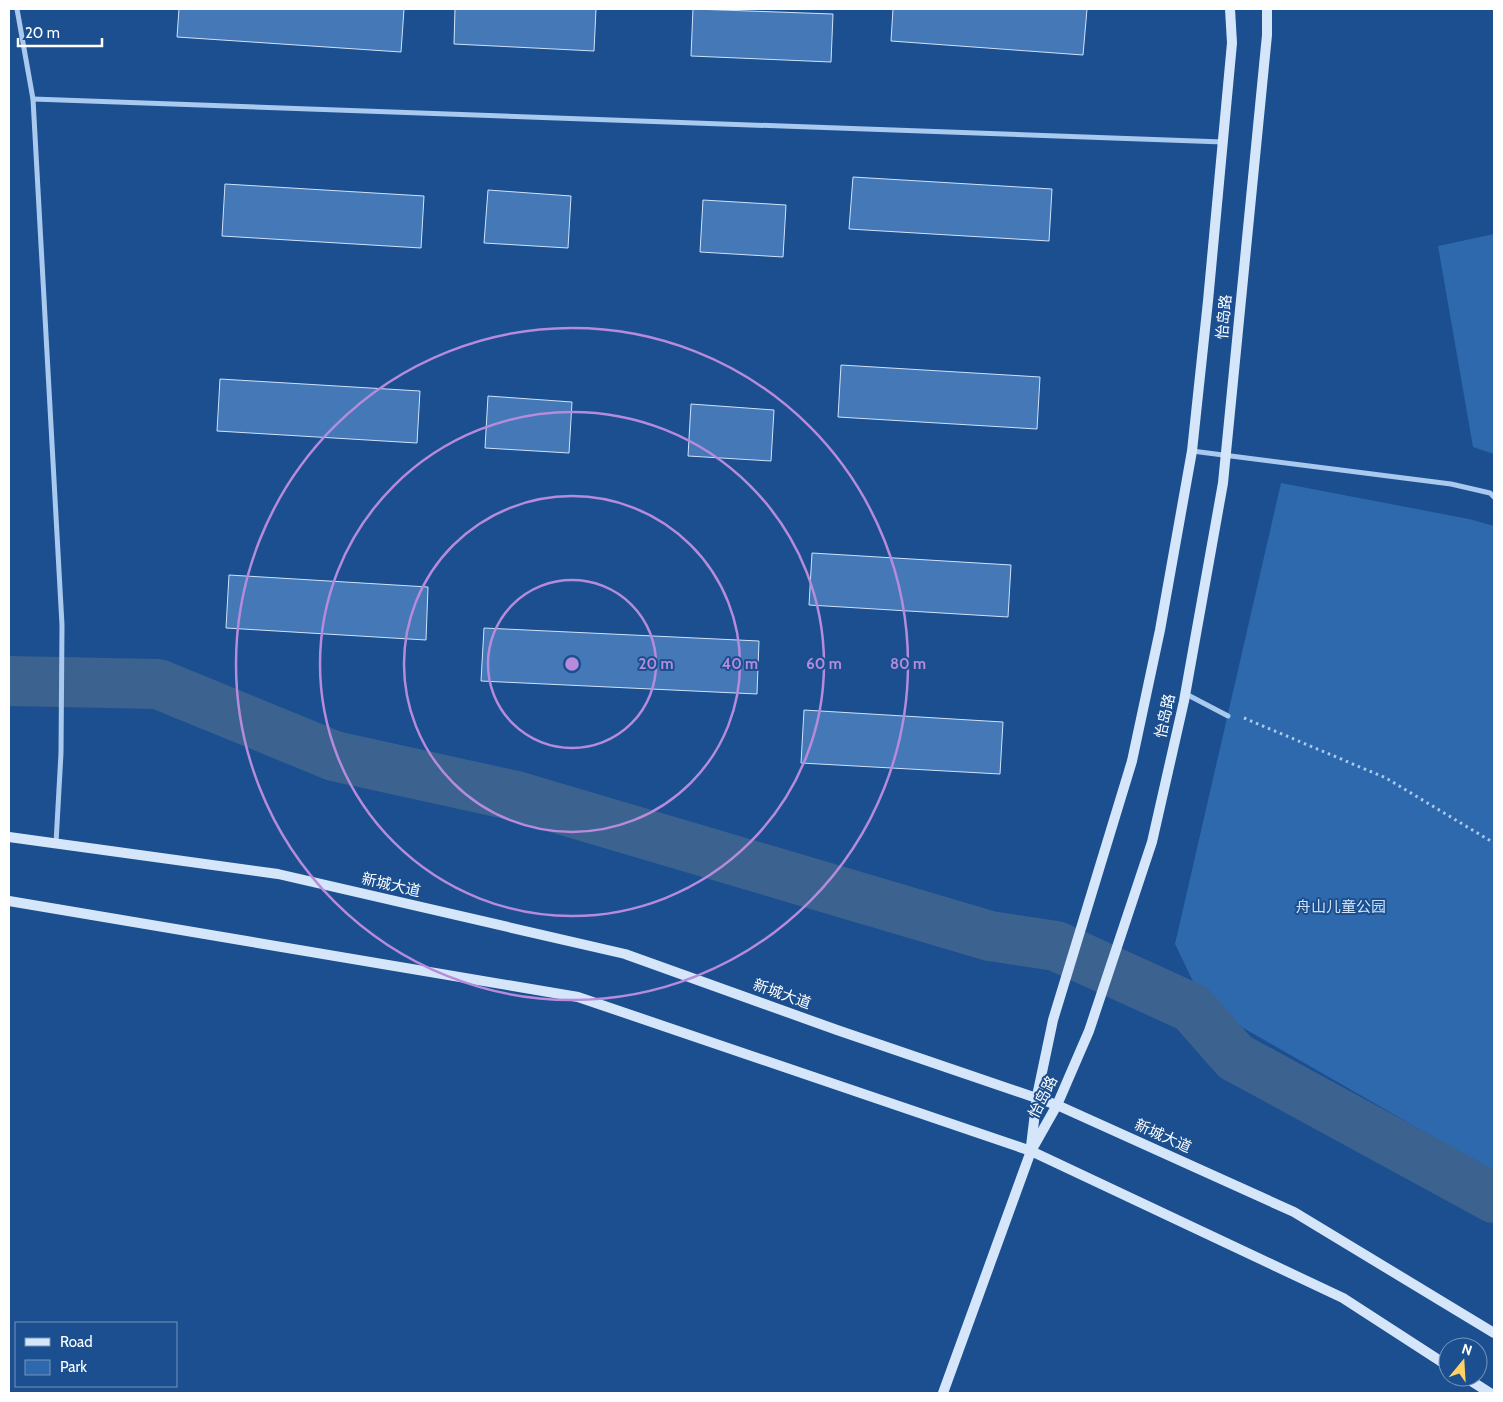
<svg xmlns="http://www.w3.org/2000/svg" width="1503" height="1402" font-family="Cabin,'Noto Sans SC',sans-serif">
<rect width="100%" height="100%" fill="#1b4f8f"/>
<!-- green -->
<g fill="#2e69ad">
<polygon points="1494,234 1494,454 1473,447 1438,246"/>
<polygon points="1281,483 1469,519 1494,526 1494,1172 1205,1006 1175,944"/>
</g>
<g fill="none" stroke-linecap="round" stroke-linejoin="round">
<!-- river -->
<polyline stroke="#3c6290" stroke-width="50" points="9,681 158,684 334,756 516,796 990,936 1056,946 1192,1008 1235,1057 1494,1198"/>
</g>
<!-- building -->
<g fill="#4478b7" stroke="#cfe3fa">
<polygon points="179,9 404,9 401,52 177,37"/>
<polygon points="455,9 596,9 594,51 454,44"/>
<polygon points="693,9 833,14 831,62 691,56"/>
<polygon points="893,9 1087,9 1083,55 891,41"/>
<polygon points="853,177 1052,189 1049,241 849,229"/>
<polygon points="225,184 424,196 421,248 222,236"/>
<polygon points="488,190 571,196 568,248 484,243"/>
<polygon points="703,200 786,205 783,257 700,252"/>
<polygon points="841,365 1040,377 1037,429 838,417"/>
<polygon points="220,379 420,391 417,443 217,431"/>
<polygon points="488,396 572,402 569,453 485,448"/>
<polygon points="691,404 774,410 771,461 688,456"/>
<polygon points="812,553 1011,565 1008,617 809,605"/>
<polygon points="229,575 428,587 426,640 226,628"/>
<polygon points="484,628 759,641 757,694 481,681"/>
<polygon points="804,710 1003,722 1000,774 801,763"/>
</g>
<g fill="none" stroke-linecap="round" stroke-linejoin="round">
<!-- path -->
<polyline stroke="#a9c9ee" stroke-width="3" stroke-dasharray="2.5 4" stroke-linecap="butt" points="1244,718 1386,778 1494,843"/>
<!-- street -->
<g stroke="#a9c9ee" stroke-width="5">
<polyline points="17,9 33,99 62,625 61,753 56,843"/>
<polyline points="33,99 1223,142"/>
<polyline points="1192,451 1451,484 1490,493 1494,497"/>
<polyline points="1186,694 1228,716"/>
</g>
<!-- secondary -->
<g stroke="#d6e6fa" stroke-width="10">
<polyline points="9,837 278,874 625,954 837,1030 1057,1105 1294,1212 1494,1333"/>
<polyline points="9,901 578,997 1031,1151 1343,1298 1448,1366"/>
<polyline points="1031,1146 1037,1096 1053,1020 1132,761 1160,630 1192,451 1208,301 1232,43 1230,9"/>
<polyline points="1465,1377 1490,1393"/>
<polyline points="943,1393 1031,1151 1057,1105 1089,1031 1152,842 1184,701 1223,483 1267,35 1267,9"/>
</g>
</g>
<!-- distance rings -->
<g fill="none" stroke="#b68bdc" stroke-width="2.5">
<circle cx="572" cy="664" r="84"/>
<circle cx="572" cy="664" r="168"/>
<circle cx="572" cy="664" r="252"/>
<circle cx="572" cy="664" r="336"/>
</g>
<g text-anchor="middle" stroke-width="4" stroke-linejoin="round" paint-order="stroke">
<!-- street labels -->
<g font-size="15" fill="#fff" stroke="#1b4f8f">
<text transform="translate(1224 317) rotate(-85)" y="5">怡岛路</text>
<text transform="translate(1165 716) rotate(-78)" y="5">怡岛路</text>
<text transform="translate(391 885) rotate(13)" y="5">新城大道</text>
<text transform="translate(782 994) rotate(20)" y="5">新城大道</text>
<text transform="translate(1043 1097) rotate(-63)" y="5">怡岛路</text>
<text transform="translate(1163 1136) rotate(24)" y="5">新城大道</text>
</g>
<!-- park labels -->
<g font-size="15" fill="#cfe3fa" stroke="#1b4f8f">
<text x="1341" y="912">舟山儿童公园</text>
</g>
</g>
<circle cx="572" cy="664" r="8" fill="#b68bdc" stroke="#1b4f8f" stroke-width="2.5"/>
<g font-size="15" text-anchor="middle" font-weight="bold" fill="#b68bdc" stroke="#1b4f8f" stroke-width="4" stroke-linejoin="round" paint-order="stroke">
<text x="656" y="669">20 m</text>
<text x="740" y="669">40 m</text>
<text x="824" y="669">60 m</text>
<text x="908" y="669">80 m</text>
</g>
<!-- border -->
<rect width="1503" height="1402" fill="none" stroke="#ffffff" stroke-width="20"/>
<!-- legend -->
<rect x="15" y="1322" width="162" height="65" fill="#1b4f8f" stroke="#7695bc"/>
<rect x="25" y="1338" width="25" height="8" fill="#d6e6fa" stroke="#7695bc"/>
<text x="60" y="1347" font-size="15" fill="#ffffff">Road</text>
<rect x="25" y="1360" width="25" height="15" fill="#2e69ad" stroke="#7695bc"/>
<text x="60" y="1372" font-size="15" fill="#ffffff">Park</text>
<!-- north arrow -->
<g transform="translate(1463 1362) rotate(18)"><circle r="24" fill="#1b4f8f" stroke="#7695bc"/>
<path d="M0-4L9 19L0 12L-9 19Z" fill="#ffd166"/>
<text y="-8" font-size="14" font-weight="bold" text-anchor="middle" fill="#ffffff">N</text>
</g>
<!-- scale -->
<path d="M18 38v8h84v-8" fill="none" stroke="#ffffff" stroke-width="2.5"/>
<text x="25" y="38" font-size="15" fill="#ffffff" stroke="#1b4f8f" stroke-width="4" paint-order="stroke">20 m</text>
</svg>
